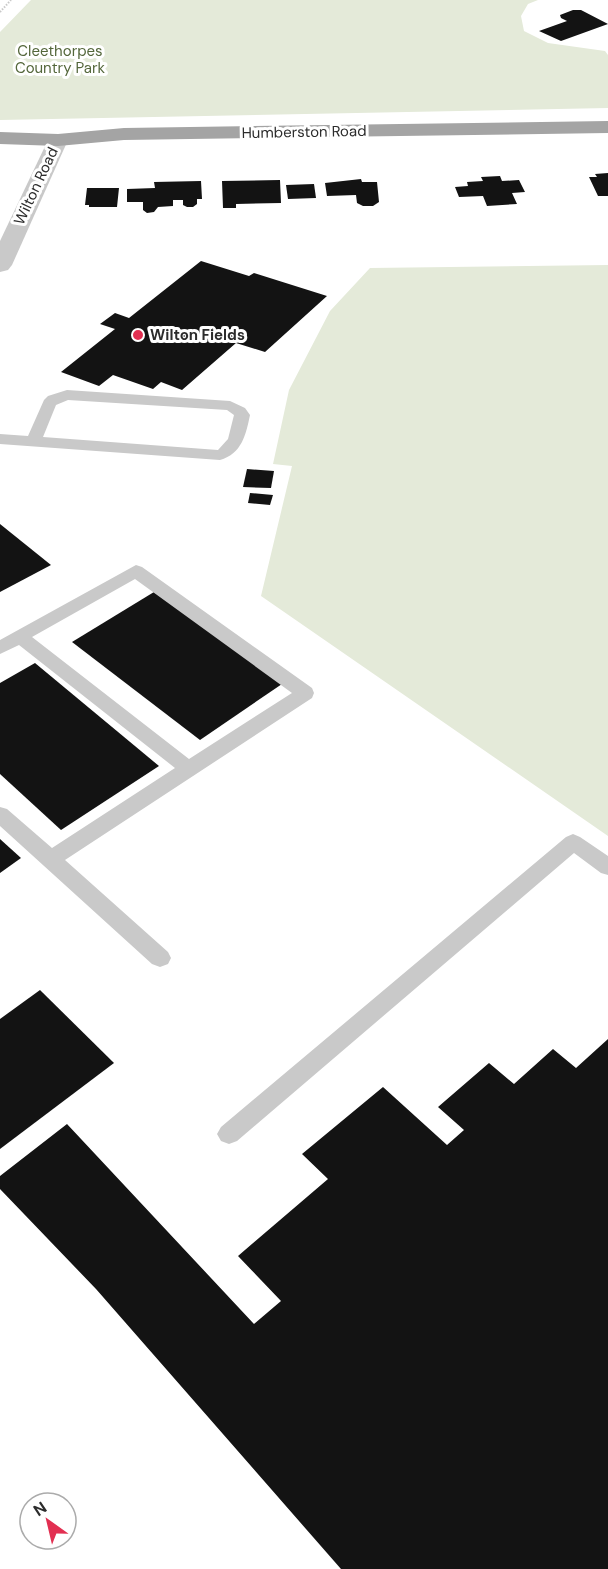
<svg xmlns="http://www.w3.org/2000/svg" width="608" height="1569" font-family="'DM Sans',sans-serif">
<rect width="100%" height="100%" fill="#fff"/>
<!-- green -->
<g fill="#e4ead9">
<polygon points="31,0 538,0 528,4 521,16 524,31 548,43 605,51 608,55 608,108 0,120 0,32"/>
<polygon points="608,265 608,836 261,596 292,466 273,464 289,390 330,311 370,268"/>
</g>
<!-- building -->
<g fill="#131313">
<polygon points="573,10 581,10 608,24 561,41 539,31 567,21 561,18 560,15"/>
<polygon points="608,173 608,196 598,196 589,177 597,177 595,174"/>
<polygon points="500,176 502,181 519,180 525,192 512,193 517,204 487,206 483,196 459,197 455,187 468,186 467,182 483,181 481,177"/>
<polygon points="361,179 362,182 377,182 379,202 373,206 363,206 357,203 356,195 327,196 325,183"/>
<polygon points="280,180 281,203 236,204 236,208 223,208 222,181"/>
<polygon points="201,181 202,199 197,199 197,204 193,207 187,207 183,205 183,200 173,200 173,206 158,207 154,212 147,213 143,210 143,202 127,202 127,189 155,188 154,182"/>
<polygon points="314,184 316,198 288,199 286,185"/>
<polygon points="87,188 119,188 117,207 89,207 89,205 85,205"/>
<polygon points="201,261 249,276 254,273 327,296 265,352 236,343 182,390 161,382 153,389 113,375 99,386 61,372 115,329 100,324 115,313 129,318"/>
<polygon points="247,469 274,471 271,488 243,487"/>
<polygon points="250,493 273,495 270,505 248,503"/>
<polygon points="0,524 51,565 0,592"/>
<polygon points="154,592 282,684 200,740 72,642"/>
<polygon points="35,663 159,766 61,830 0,774 0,683"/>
<polygon points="0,839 21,858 0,873"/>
<polygon points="40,990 114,1063 0,1149 0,1019"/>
<polygon points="608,1039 608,1569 341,1569 96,1289 0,1189 0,1176 67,1124 254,1324 281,1301 238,1256 328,1179 302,1154 383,1087 447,1145 464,1130 438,1107 489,1063 514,1084 553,1049 576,1068"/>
</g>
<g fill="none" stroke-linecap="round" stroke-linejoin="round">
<!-- path -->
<polyline stroke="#c9c9c9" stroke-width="2" stroke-dasharray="1.5 1.5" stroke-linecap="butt" points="0,12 11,0"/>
<!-- service -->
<g fill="#c9c9c9" fill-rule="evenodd">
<path d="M67 390 230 401 245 408 250 415C246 434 242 454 220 460L0 444V434L28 436 44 400 48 396ZM68 400 227 410 234 415 228 439 218 450 43 437 56 405Z"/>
<path d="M136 565 142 567 312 688 314 693 312 698 65 860 168 952 171 958 168 964 160 967 152 964 0 826V807L7 809 52 848 175 768 19 645 0 654V640ZM135 579 292 693 189 759 32 637Z"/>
<polygon points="573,834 580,837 608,856 608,875 601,873 574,853 237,1141 229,1144 221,1141 217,1134 221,1127 566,837"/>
</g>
<!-- minor -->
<polygon fill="#c9c9c9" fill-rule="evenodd" points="58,134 65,136 68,140 12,265 8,270 0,272 0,241 48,140 51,136"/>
<!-- primary -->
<polygon fill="#a4a4a4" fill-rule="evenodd" points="608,121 608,133 124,140 58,146 0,144 0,132 58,134 124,128"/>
</g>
<!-- markers -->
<circle fill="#e22f51" stroke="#fff" stroke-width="2" cx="138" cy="335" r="6"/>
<g text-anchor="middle" stroke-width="6" stroke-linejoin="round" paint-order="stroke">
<!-- far-park labels -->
<g font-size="15" fill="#54673b" stroke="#fff">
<text x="60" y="56">Cleethorpes<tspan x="60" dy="17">Country Park</tspan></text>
</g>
<!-- far-street labels -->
<g font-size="15" fill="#2c2c2c" stroke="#fff">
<text transform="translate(304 132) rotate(-1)" y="5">Humberston Road</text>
<text transform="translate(36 186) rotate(-65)" y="5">Wilton Road</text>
</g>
<!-- far-poi labels -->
<g font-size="15" font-weight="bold" fill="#2c2c2c" stroke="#fff" text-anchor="start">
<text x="150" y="340">Wilton Fields</text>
</g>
</g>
<!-- north arrow -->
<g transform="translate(48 1521) rotate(326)"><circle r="28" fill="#ffffff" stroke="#ababab" stroke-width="1.5"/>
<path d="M0-4.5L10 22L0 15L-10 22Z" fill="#e22f51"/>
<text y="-9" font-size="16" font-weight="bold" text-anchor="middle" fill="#2c2c2c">N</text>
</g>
</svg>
